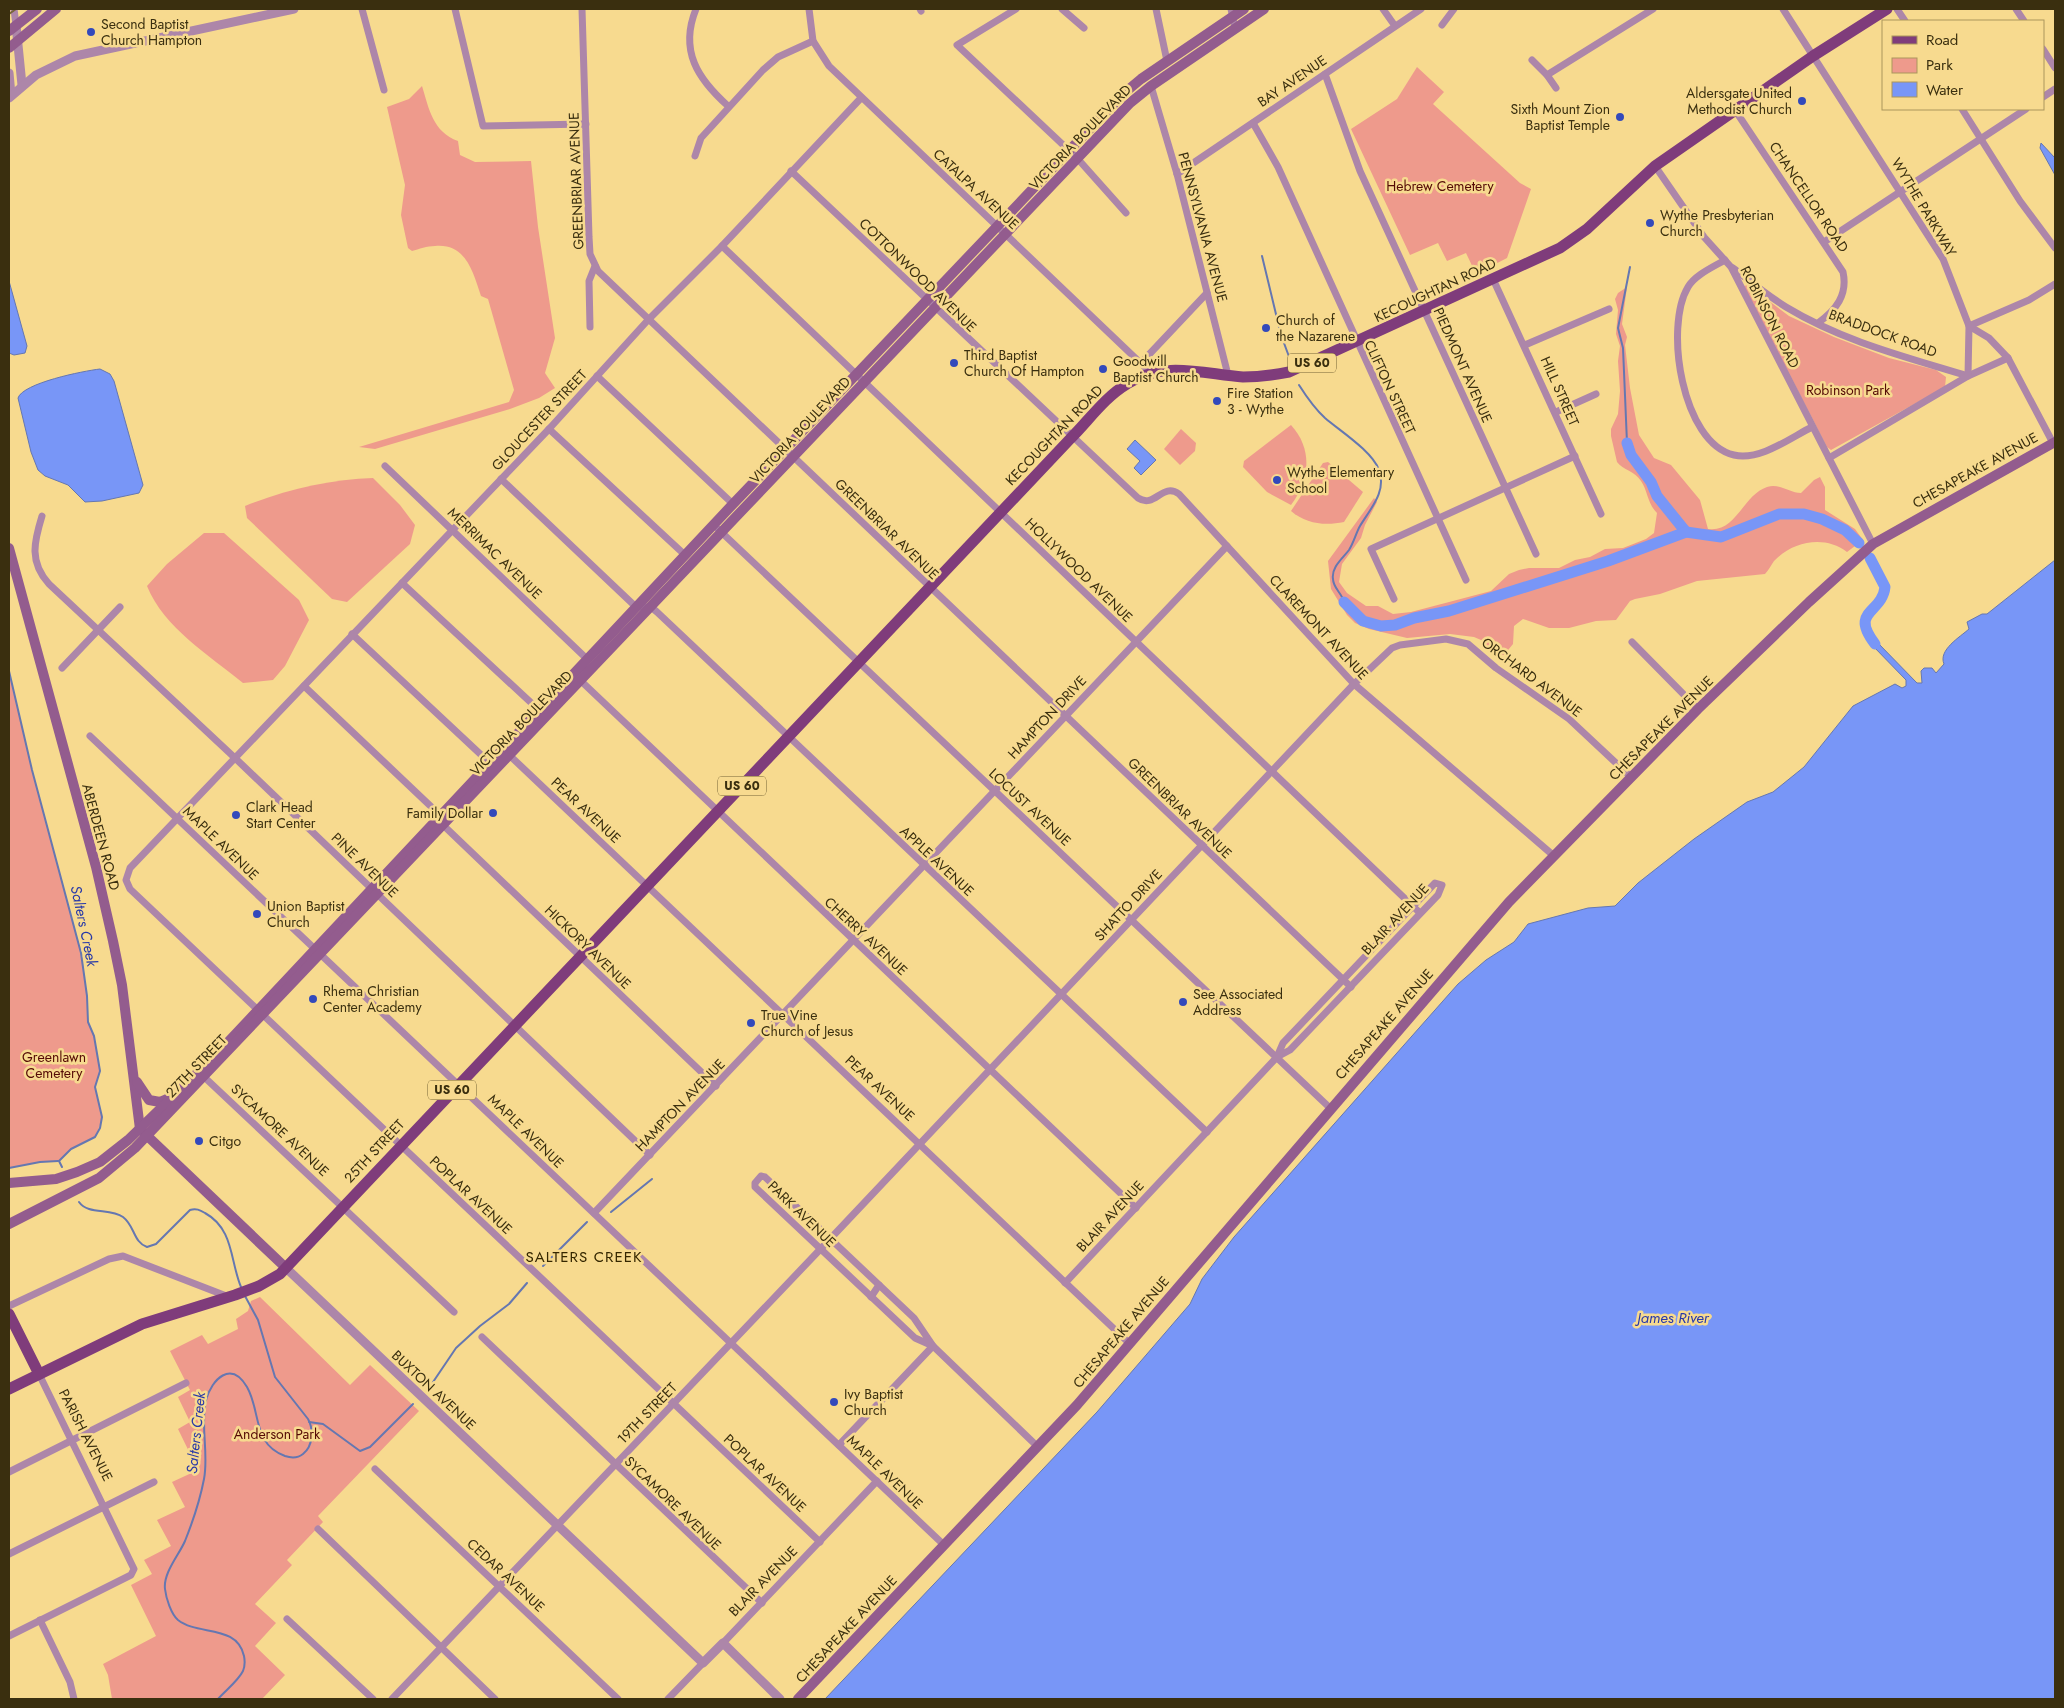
<svg xmlns="http://www.w3.org/2000/svg" width="2064" height="1708" font-family="Jost,sans-serif">
<rect width="100%" height="100%" fill="#f7da8f"/>
<!-- green -->
<g fill="#ee9a8c">
<polygon points="1417,67 1444,92 1433,104 1520,183 1531,189 1507,258 1476,274 1466,253 1447,261 1438,243 1410,255 1351,129 1397,99"/>
<path d="M422 86C429 109 433 132 458 141L460 155 475 162 531 161 538 227 555 338 545 373 555 388 539 398 510 409 375 449 359 447 509 402 514 390 488 299 481 296C473 272 466 243 435 246 427 246 419 249 412 251L408 248 401 215 405 185 387 107 409 99Z"/>
<polygon points="1748,285 1789,316 1834,337 1889,358 1936,370 1946,377 1945,387 1831,450 1827,447 1744,286"/>
<path d="M1627 287 1622 324 1627 337 1625 345 1630 388 1639 435 1654 458 1671 465 1700 500 1708 529C1736 533 1743 495 1767 487 1780 483 1789 493 1801 493L1814 480 1820 477 1825 487V510L1855 529 1863 540 1847 552C1825 535 1793 541 1774 561 1771 565 1769 570 1765 574L1697 581 1660 594 1635 599 1630 601 1616 620 1596 621 1569 628H1549L1523 619 1514 626 1513 644 1504 655 1495 653 1481 640 1474 637 1450 634 1407 638 1369 629 1355 623 1347 615 1331 589 1328 561 1374 498 1377 502 1365 525 1361 538 1342 564 1339 582 1347 593 1366 606H1378L1393 614 1411 612 1491 591 1509 574 1519 570 1529 568H1559L1575 560 1590 557 1605 549 1623 548 1646 539 1654 533 1657 513C1647 503 1648 491 1641 481 1635 471 1623 470 1617 462L1611 436V429L1618 414 1620 391 1618 361 1620 346 1616 334 1618 310 1615 299 1618 293Z"/>
<path d="M1291 425C1313 449 1310 480 1291 505L1267 492 1243 467 1244 461Z"/>
<polygon points="1181,429 1196,443 1195,451 1180,465 1164,449"/>
<path d="M1328 462 1363 492 1344 522C1325 526 1306 524 1291 511L1323 463Z"/>
<path d="M373 478 400 505 415 525 410 544 347 602 332 599 247 518 245 506C284 490 332 479 373 478Z"/>
<path d="M204 533H224L299 600 309 620 285 666 273 680 243 683C209 655 164 628 147 586L167 564Z"/>
<polygon points="9,671 32,770 81,953 87,996 88,1022 94,1036 100,1071 95,1087 102,1120 95,1137 71,1149 59,1161 40,1162 9,1168"/>
<polygon points="260,1297 350,1385 370,1365 419,1411 318,1516 323,1522 287,1560 292,1565 255,1604 276,1623 255,1646 285,1675 262,1699 112,1699 108,1675 103,1664 156,1636 131,1585 152,1574 144,1560 171,1546 157,1520 185,1507 172,1482 198,1470 178,1429 190,1422 178,1397 190,1390 170,1351 202,1335 208,1344 238,1329 236,1319 248,1311 251,1301"/>
</g>
<!-- water -->
<g fill="#7896f7" stroke="#6577b1">
<polygon points="2041,143 2055,158 2055,175 2040,148"/>
<polygon points="9,281 27,346 25,353 14,355 9,353"/>
<path d="M100 369 110 374 114 381 143 485 139 493 102 501 85 502 68 485 45 476 38 470 31 452 18 398C23 383 83 371 100 369Z"/>
<polygon points="1135,440 1156,460 1141,475 1134,468 1140,461 1127,449"/>
<path d="M2055 560V1699H825L1097 1412 1190 1304 1202 1279 1234 1237 1458 984 1486 960 1514 942 1528 924 1588 908 1615 906 1638 883 1694 839 1747 802 1773 792 1804 767 1853 706 1895 684 1902 688 1906 686V680L1872 645 1877 642 1917 683H1922L1921 671 1924 668H1932L1936 673 1944 664C1938 650 1960 637 1969 629L1967 622 1982 614H1987Z"/>
</g>
<g fill="none" stroke-linecap="round" stroke-linejoin="round">
<!-- stream -->
<g stroke="#6577b1" stroke-width="2">
<polyline points="1262,256 1281,335 1291,362"/>
<path d="M1299 385C1306 396 1314 408 1325 418 1340 431 1372 451 1379 470 1387 492 1370 509 1360 526 1356 533 1354 542 1349 550 1343 558 1331 567 1333 579 1333 588 1342 593 1344 602"/>
<polyline points="1627,443 1623,348 1618,328 1630,267"/>
<polyline points="9,671 32,770 81,953 87,996 88,1022 94,1036 100,1071 95,1087 102,1117 100,1128 95,1137 71,1149 59,1161 62,1167"/>
<polyline points="9,1168 40,1162 58,1161"/>
<path d="M79 1202C88 1215 110 1208 123 1217 135 1226 133 1242 147 1247L156 1244 190 1210C196 1208 200 1210 205 1213 234 1229 230 1261 241 1287"/>
<polyline points="611,1212 652,1179"/>
<polyline points="543,1266 587,1222"/>
<polyline points="429,1388 456,1348 480,1326 509,1304 527,1283"/>
<polyline points="309,1422 323,1424 360,1451 370,1447 413,1404"/>
<path d="M218 1699C226 1690 238 1681 243 1671 245 1666 245 1661 244 1656 237 1624 198 1636 178 1620 171 1614 166 1598 165 1589 163 1573 179 1555 185 1541 193 1521 200 1500 204 1479 209 1453 200 1425 206 1400 212 1379 231 1360 247 1387 261 1411 252 1444 285 1456 291 1458 298 1458 303 1454 313 1446 314 1430 308 1419L275 1377 258 1320 245 1296"/>
</g>
<!-- river -->
<g stroke="#7896f7" stroke-width="11">
<polyline points="1627,443 1631,455 1651,482 1657,496 1686,532"/>
<path d="M1870 558 1885 587C1882 614 1849 610 1875 644"/>
<polyline points="1344,602 1363,621 1381,626 1395,625 1414,618 1449,611 1608,561 1686,532 1721,537 1779,514 1804,514 1822,519 1845,530 1859,543"/>
</g>
<!-- minor -->
<g stroke="#ad86a9" stroke-width="7">
<polyline points="14,9 16,25"/>
<polyline points="362,9 384,90"/>
<polyline points="455,9 483,126 586,124"/>
<polyline points="582,9 589,237 590,254 598,271 1351,987"/>
<path d="M696 9C679 51 698 79 728 106"/>
<polyline points="809,9 813,41 829,66 1151,373"/>
<polyline points="920,9 921,11"/>
<polyline points="1016,9 957,45 1077,158 1126,213"/>
<polyline points="1062,9 1084,28"/>
<polyline points="1156,9 1167,61"/>
<polyline points="1231,9 1235,28"/>
<polyline points="1383,9 1395,26"/>
<polyline points="1783,9 1943,259 1969,326 1989,338 2008,358 2053,443"/>
<polyline points="1897,9 1905,21"/>
<polyline points="2016,9 2024,21"/>
<polyline points="1442,25 1454,9"/>
<polyline points="2043,49 2055,68"/>
<polyline points="1532,60 1547,75 1556,88"/>
<polyline points="1325,74 1360,171 1536,554"/>
<polyline points="1547,75 1653,9"/>
<polyline points="1151,86 1177,174 1228,375"/>
<polyline points="2043,97 2055,89"/>
<polyline points="1962,109 2020,201 2055,248"/>
<path d="M1735 110 1843 272C1848 295 1836 310 1818 323"/>
<polyline points="1253,123 1278,167 1466,580"/>
<polyline points="695,156 701,138 763,70 778,57 813,41"/>
<polyline points="1655,166 1704,237 1731,267 1873,544"/>
<path d="M791 171 1138 498C1155 509 1162 482 1179 494L1354 684 1554 856"/>
<polyline points="1177,174 1421,9"/>
<polyline points="1824,242 2026,109"/>
<polyline points="722,246 1420,913"/>
<path d="M1725 260C1713 267 1695 275 1688 287 1664 327 1682 443 1734 455 1760 461 1790 438 1812 427"/>
<path d="M1733 268C1750 281 1767 295 1786 307 1842 341 1906 357 1968 376L2008 358"/>
<polyline points="1493,279 1601,514"/>
<polyline points="590,327 589,281 595,266"/>
<polyline points="1525,345 1609,309"/>
<polyline points="1141,363 1207,293"/>
<polyline points="597,376 733,504"/>
<polyline points="1556,412 1596,394"/>
<polyline points="549,429 685,555"/>
<polyline points="1829,458 1968,376 1969,326 2029,300 2055,284"/>
<polyline points="385,466 587,659"/>
<polyline points="501,479 636,607 651,607 657,612 1207,1132"/>
<path d="M42 516C34 542 29 562 49 584L235 758 650 1155"/>
<polyline points="718,529 1330,1108"/>
<polyline points="402,583 540,711"/>
<polyline points="1394,599 1371,549 1575,456"/>
<polyline points="352,634 492,765"/>
<polyline points="1632,642 1698,709"/>
<polyline points="62,668 120,607"/>
<polyline points="581,681 1136,1208"/>
<polyline points="304,686 441,816 443,825 716,1086"/>
<polyline points="90,736 944,1545"/>
<polyline points="506,752 1130,1344"/>
<polyline points="201,1074 454,1312"/>
<polyline points="594,1213 1227,546"/>
<polyline points="1065,1283 1277,1057 1283,1043 1435,883 1442,885 1438,895 1290,1050 1277,1057"/>
<polyline points="871,1297 879,1285"/>
<polyline points="9,1306 109,1259 123,1256 229,1297"/>
<polyline points="482,1337 762,1603"/>
<polyline points="933,1346 915,1338 755,1187 755,1183 761,1176 765,1177 914,1318 933,1346 1038,1447"/>
<polyline points="839,1445 933,1346"/>
<polyline points="375,1469 618,1699"/>
<polyline points="9,1472 186,1383"/>
<polyline points="318,1529 495,1699"/>
<polyline points="820,1542 130,889 126,880 130,868 549,429 648,320 722,246 861,98"/>
<polyline points="9,1554 154,1482"/>
<polyline points="287,1619 373,1699"/>
<polyline points="40,1620 70,1682 74,1699"/>
<polyline points="9,1636 131,1575 134,1569 39,1374"/>
<polyline points="723,1643 877,1481"/>
<polyline points="392,1699 831,1238 1354,684 1392,648 1400,645 1446,639 1468,644 1496,668 1569,719 1631,777"/>
<polyline points="668,1699 703,1663"/>
</g>
<!-- tertiary -->
<g stroke="#ad86a9" stroke-width="9">
<polyline points="16,25 22,85"/>
<polyline points="9,73 11,95"/>
<polyline points="9,98 36,75 75,56 294,9"/>
<polyline points="286,1268 703,1663 723,1643 780,1699"/>
</g>
<!-- secondary -->
<g stroke="#935c8e" stroke-width="10">
<polyline points="9,31 37,9"/>
<polyline points="9,48 56,9"/>
<polyline points="9,548 96,867 113,941 122,985 140,1129 286,1268"/>
<polyline points="137,1082 149,1100 160,1102 169,1098"/>
<polyline points="9,1183 56,1179 77,1172 100,1162 128,1140 216,1055 733,504 1123,94 1141,79 1244,9"/>
<polyline points="9,1224 99,1178 135,1148 1130,103 1151,86 1264,9"/>
<polyline points="798,1699 1077,1405 1509,902 1698,709 1809,602 1873,544 2055,442"/>
</g>
<!-- primary -->
<g stroke="#7f3c7b" stroke-width="11">
<polyline points="9,1314 39,1374"/>
<path d="M9 1389 142 1324 235 1295 259 1286 280 1274 1071 438C1089 420 1105 397 1127 384 1164 360 1203 374 1243 377 1259 377 1274 375 1289 372L1560 248 1587 229 1655 166 1813 56 1887 9"/>
</g>
<!-- rail -->
<polyline stroke="#786739" stroke-width="2" stroke-dasharray="10 5" stroke-linecap="butt" points="9,14 16,9"/>
</g>
<!-- markers -->
<g fill="#3349bb" stroke="#f7da8f" stroke-width="2">
<circle cx="91" cy="32" r="5"/>
<circle cx="1802" cy="101" r="5"/>
<circle cx="1620" cy="117" r="5"/>
<circle cx="1650" cy="223" r="5"/>
<circle cx="1266" cy="328" r="5"/>
<circle cx="954" cy="363" r="5"/>
<circle cx="1103" cy="369" r="5"/>
<circle cx="1217" cy="401" r="5"/>
<circle cx="1277" cy="480" r="5"/>
<circle cx="493" cy="813" r="5"/>
<circle cx="236" cy="815" r="5"/>
<circle cx="257" cy="914" r="5"/>
<circle cx="313" cy="999" r="5"/>
<circle cx="1183" cy="1002" r="5"/>
<circle cx="751" cy="1023" r="5"/>
<circle cx="199" cy="1141" r="5"/>
<circle cx="834" cy="1402" r="5"/>
</g>
<g text-anchor="middle" stroke-width="5" stroke-linejoin="round" paint-order="stroke">
<!-- shield labels -->
<g fill="#f7da8f" stroke="#736235" stroke-width="1">
<rect x="1288" y="353.5" width="48" height="19" rx="4"/>
<rect x="718" y="776.5" width="48" height="19" rx="4"/>
<rect x="428" y="1080.5" width="48" height="19" rx="4"/>
</g>
<g font-size="12" font-weight="bold" fill="#3a2f0f">
<text x="1312" y="367">US 60</text>
<text x="742" y="790">US 60</text>
<text x="452" y="1094">US 60</text>
</g>
<!-- poi labels -->
<g font-size="14" fill="#3a2f0f" stroke="#f7da8f" text-anchor="start">
<text x="101" y="29">Second Baptist<tspan x="101" dy="16">Church Hampton</tspan></text>
<text x="1792" y="98" text-anchor="end">Aldersgate United<tspan x="1792" dy="16">Methodist Church</tspan></text>
<text x="1610" y="114" text-anchor="end">Sixth Mount Zion<tspan x="1610" dy="16">Baptist Temple</tspan></text>
<text x="1660" y="220">Wythe Presbyterian<tspan x="1660" dy="16">Church</tspan></text>
<text x="1276" y="325">Church of<tspan x="1276" dy="16">the Nazarene</tspan></text>
<text x="964" y="360">Third Baptist<tspan x="964" dy="16">Church Of Hampton</tspan></text>
<text x="1113" y="366">Goodwill<tspan x="1113" dy="16">Baptist Church</tspan></text>
<text x="1227" y="398">Fire Station<tspan x="1227" dy="16">3 - Wythe</tspan></text>
<text x="1287" y="477">Wythe Elementary<tspan x="1287" dy="16">School</tspan></text>
<text x="246" y="812">Clark Head<tspan x="246" dy="16">Start Center</tspan></text>
<text x="483" y="818" text-anchor="end">Family Dollar</text>
<text x="267" y="911">Union Baptist<tspan x="267" dy="16">Church</tspan></text>
<text x="323" y="996">Rhema Christian<tspan x="323" dy="16">Center Academy</tspan></text>
<text x="1193" y="999">See Associated<tspan x="1193" dy="16">Address</tspan></text>
<text x="761" y="1020">True Vine<tspan x="761" dy="16">Church of Jesus</tspan></text>
<text x="209" y="1146">Citgo</text>
<text x="844" y="1399">Ivy Baptist<tspan x="844" dy="16">Church</tspan></text>
</g>
<!-- street labels -->
<g font-size="14" fill="#3a2f0f" stroke="#f7da8f">
<text transform="translate(1292 81) rotate(-34)" y="5">BAY AVENUE</text>
<text transform="translate(1080 137) rotate(-46)" y="5">VICTORIA BOULEVARD</text>
<text transform="translate(576 181) rotate(-92)" y="5">GREENBRIAR AVENUE</text>
<text transform="translate(976 189) rotate(43)" y="5">CATALPA AVENUE</text>
<text transform="translate(1809 197) rotate(56)" y="5">CHANCELLOR ROAD</text>
<text transform="translate(1924 207) rotate(59)" y="5">WYTHE PARKWAY</text>
<text transform="translate(1203 227) rotate(75)" y="5">PENNSYLVANIA AVENUE</text>
<text transform="translate(918 275) rotate(44)" y="5">COTTONWOOD AVENUE</text>
<text transform="translate(1435 290) rotate(-25)" y="5">KECOUGHTAN ROAD</text>
<text transform="translate(1770 317) rotate(63)" y="5">ROBINSON ROAD</text>
<text transform="translate(1883 333) rotate(20)" y="5">BRADDOCK ROAD</text>
<text transform="translate(1463 365) rotate(66)" y="5">PIEDMONT AVENUE</text>
<text transform="translate(1390 387) rotate(65)" y="5">CLIFTON STREET</text>
<text transform="translate(1560 391) rotate(66)" y="5">HILL STREET</text>
<text transform="translate(539 420) rotate(-47)" y="5">GLOUCESTER STREET</text>
<text transform="translate(800 430) rotate(-47)" y="5">VICTORIA BOULEVARD</text>
<text transform="translate(1054 435) rotate(-46)" y="5">KECOUGHTAN ROAD</text>
<text transform="translate(1975 470) rotate(-29)" y="5">CHESAPEAKE AVENUE</text>
<text transform="translate(887 529) rotate(44)" y="5">GREENBRIAR AVENUE</text>
<text transform="translate(495 553) rotate(44)" y="5">MERRIMAC AVENUE</text>
<text transform="translate(1079 570) rotate(44)" y="5">HOLLYWOOD AVENUE</text>
<text transform="translate(1319 627) rotate(47)" y="5">CLAREMONT AVENUE</text>
<text transform="translate(1532 677) rotate(37)" y="5">ORCHARD AVENUE</text>
<text transform="translate(1047 717) rotate(-47)" y="5">HAMPTON DRIVE</text>
<text transform="translate(521 723) rotate(-46)" y="5">VICTORIA BOULEVARD</text>
<text transform="translate(1661 728) rotate(-45)" y="5">CHESAPEAKE AVENUE</text>
<text transform="translate(1030 807) rotate(43)" y="5">LOCUST AVENUE</text>
<text transform="translate(1180 808) rotate(44)" y="5">GREENBRIAR AVENUE</text>
<text transform="translate(586 810) rotate(43)" y="5">PEAR AVENUE</text>
<text transform="translate(101 837) rotate(75)" y="5">ABERDEEN ROAD</text>
<text transform="translate(221 843) rotate(44)" y="5">MAPLE AVENUE</text>
<text transform="translate(937 861) rotate(43)" y="5">APPLE AVENUE</text>
<text transform="translate(365 865) rotate(44)" y="5">PINE AVENUE</text>
<text transform="translate(1128 905) rotate(-47)" y="5">SHATTO DRIVE</text>
<text transform="translate(1395 919) rotate(-47)" y="5">BLAIR AVENUE</text>
<text transform="translate(866 936) rotate(43)" y="5">CHERRY AVENUE</text>
<text transform="translate(588 947) rotate(44)" y="5">HICKORY AVENUE</text>
<text transform="translate(1384 1024) rotate(-49)" y="5">CHESAPEAKE AVENUE</text>
<text transform="translate(196 1066) rotate(-46)" y="5">27TH STREET</text>
<text transform="translate(880 1088) rotate(43)" y="5">PEAR AVENUE</text>
<text transform="translate(680 1105) rotate(-46)" y="5">HAMPTON AVENUE</text>
<text transform="translate(280 1130) rotate(43)" y="5">SYCAMORE AVENUE</text>
<text transform="translate(526 1131) rotate(44)" y="5">MAPLE AVENUE</text>
<text transform="translate(374 1151) rotate(-47)" y="5">25TH STREET</text>
<text transform="translate(471 1195) rotate(43)" y="5">POPLAR AVENUE</text>
<text transform="translate(802 1214) rotate(44)" y="5">PARK AVENUE</text>
<text transform="translate(1110 1216) rotate(-47)" y="5">BLAIR AVENUE</text>
<text transform="translate(1121 1332) rotate(-50)" y="5">CHESAPEAKE AVENUE</text>
<text transform="translate(434 1390) rotate(43)" y="5">BUXTON AVENUE</text>
<text transform="translate(647 1413) rotate(-46)" y="5">19TH STREET</text>
<text transform="translate(86 1435) rotate(63)" y="5">PARISH AVENUE</text>
<text transform="translate(885 1472) rotate(44)" y="5">MAPLE AVENUE</text>
<text transform="translate(765 1473) rotate(43)" y="5">POPLAR AVENUE</text>
<text transform="translate(673 1503) rotate(44)" y="5">SYCAMORE AVENUE</text>
<text transform="translate(506 1575) rotate(43)" y="5">CEDAR AVENUE</text>
<text transform="translate(763 1581) rotate(-46)" y="5">BLAIR AVENUE</text>
<text transform="translate(846 1629) rotate(-47)" y="5">CHESAPEAKE AVENUE</text>
</g>
<!-- park labels -->
<g font-size="14" fill="#540a05" stroke="#f7da8f">
<text x="1440" y="191">Hebrew Cemetery</text>
<text x="1848" y="395">Robinson Park</text>
<text x="54" y="1062">Greenlawn<tspan x="54" dy="16">Cemetery</tspan></text>
<text x="277" y="1439">Anderson Park</text>
</g>
<!-- water labels -->
<g font-size="15" font-style="italic" fill="#2839a8" stroke="#f7da8f">
<text transform="translate(84 926) rotate(78)" y="5">Salters Creek</text>
<text x="1673" y="1323">James River</text>
<text transform="translate(196 1433) rotate(-84)" y="5">Salters Creek</text>
</g>
<!-- neighbourhood labels -->
<g font-size="15" letter-spacing="1" fill="#352700" stroke="#f7da8f">
<text x="584" y="1262">SALTERS CREEK</text>
</g>
</g>
<!-- border -->
<rect width="2064" height="1708" fill="none" stroke="#3a2f0f" stroke-width="20"/>
<!-- legend -->
<rect x="1882" y="20" width="162" height="90" fill="#f7da8f" stroke="#ab965c"/>
<rect x="1892" y="36" width="25" height="8" fill="#7f3c7b" stroke="#ab965c"/>
<text x="1926" y="45" font-size="15" fill="#3a2f0f">Road</text>
<rect x="1892" y="58" width="25" height="15" fill="#ee9a8c" stroke="#ab965c"/>
<text x="1926" y="70" font-size="15" fill="#3a2f0f">Park</text>
<rect x="1892" y="82" width="25" height="15" fill="#7896f7" stroke="#ab965c"/>
<text x="1926" y="95" font-size="15" fill="#3a2f0f">Water</text>
</svg>
